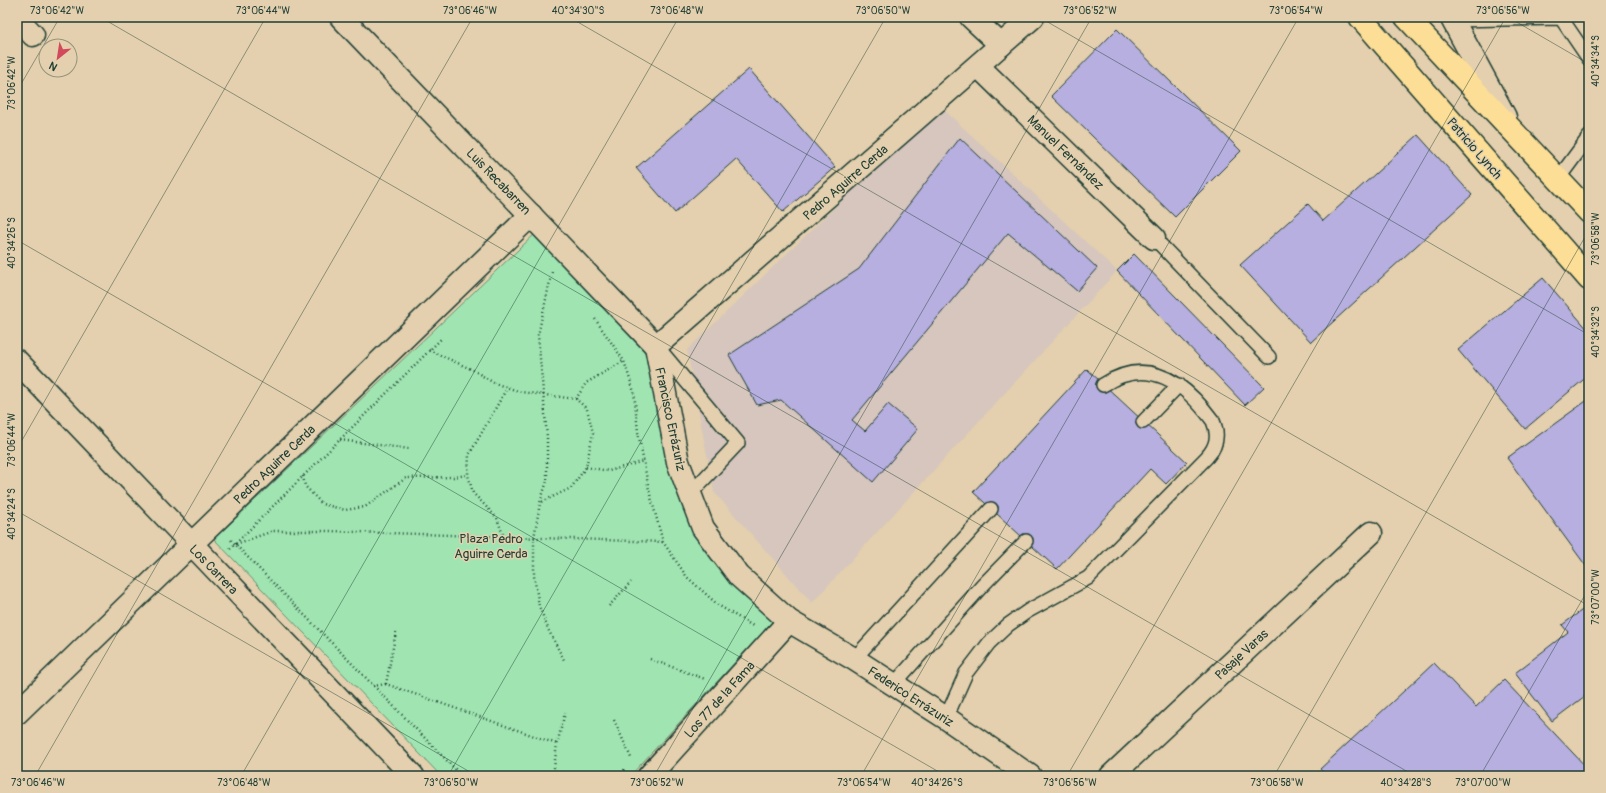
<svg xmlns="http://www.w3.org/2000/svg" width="1606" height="793" font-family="Pangolin,sans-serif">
<rect width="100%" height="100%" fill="#e4d0ae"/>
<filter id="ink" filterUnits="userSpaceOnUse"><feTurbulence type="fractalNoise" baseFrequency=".025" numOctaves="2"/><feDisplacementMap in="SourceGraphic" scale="8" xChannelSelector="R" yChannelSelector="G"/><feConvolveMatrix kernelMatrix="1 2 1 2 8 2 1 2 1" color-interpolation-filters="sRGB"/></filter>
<g filter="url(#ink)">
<!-- built -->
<polygon fill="#d6c6bd" points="940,106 1117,271 812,603 714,492 687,350"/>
<!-- green -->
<polygon fill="#a0e5b1" stroke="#609172" points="538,231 647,348 669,465 774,620 630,776 441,776 214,539"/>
<!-- building -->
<g fill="#b6afe0" stroke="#1f3d34">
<polygon points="1117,29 1241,151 1175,217 1051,96"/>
<polygon points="749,69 835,167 783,212 736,159 675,213 636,168"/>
<polygon points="1418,135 1472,195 1311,342 1240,265 1308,204 1323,221"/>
<polygon points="960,138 1097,268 1077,291 1008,233 852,420 865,431 888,404 918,429 873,482 781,400 757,405 729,355 859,269"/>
<polygon points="1134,254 1264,387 1245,405 1117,271"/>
<polygon points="1543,278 1589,331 1589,375 1525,429 1458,350"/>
<polygon points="1087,369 1187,462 1166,484 1150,469 1057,569 973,492"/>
<polygon points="1589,399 1589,564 1586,566 1507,458"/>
<polygon points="1589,605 1589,693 1552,721 1515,673 1568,632 1562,625"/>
<polygon points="1434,663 1476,707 1504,680 1589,770 1589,776 1326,776 1320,769"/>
</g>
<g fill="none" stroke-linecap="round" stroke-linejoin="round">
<defs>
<g id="lane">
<polyline points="1453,20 1561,18 1589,59"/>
<polyline points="1558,179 1589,137"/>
<polyline points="1154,238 1269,357"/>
<polyline points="660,350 738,443 690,494"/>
<polyline points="1143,422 1179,385"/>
<polyline points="854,659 991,509"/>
<polyline points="894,684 982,586 1026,541"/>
<path d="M946 718 966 673 989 643 1008 625 1028 611 1088 578 1207 457C1217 446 1219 435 1213 421 1185 383 1149 355 1103 385"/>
</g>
<g id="street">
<polyline points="971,17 1001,45"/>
<polyline points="17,18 33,35"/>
<polyline points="978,66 1154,238"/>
<polyline points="17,713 531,215"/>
<polyline points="649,776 789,621"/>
<polyline points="1111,776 1371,533"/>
</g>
<g id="secondary">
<polyline points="341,17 656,346"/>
<polyline points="1451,17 1505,117"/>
<polyline points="656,346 678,462 703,528 739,576 789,621 854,659 946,718 1030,776"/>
<polyline points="656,346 1033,17"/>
<polyline points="17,361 413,776"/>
</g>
<g id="primary">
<polyline points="1360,17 1589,279"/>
<polyline points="1406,17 1589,212"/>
</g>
</defs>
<!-- lane casing -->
<use href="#lane" stroke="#1f3d34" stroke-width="16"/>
<!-- street casing -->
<use href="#street" stroke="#1f3d34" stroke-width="25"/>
<!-- secondary casing -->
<use href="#secondary" stroke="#1f3d34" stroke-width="25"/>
<!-- primary casing -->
<use href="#primary" stroke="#1f3d34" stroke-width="25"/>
<!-- path -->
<g stroke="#1f3d34" stroke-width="2.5" stroke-dasharray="1 3" stroke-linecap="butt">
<polyline points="552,272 538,335 547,437 547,481 540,503 534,538 534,576 539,606 549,631 564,660"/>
<polyline points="595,319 624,361 634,392 638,432 649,490 663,542 687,577 718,605 753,626"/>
<polyline points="429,350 473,370 494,383 521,392 576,399 587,409 593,433 586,467 571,488 540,503"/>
<polyline points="576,399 586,383 624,361"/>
<polyline points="340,440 410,449"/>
<polyline points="586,467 609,471 644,461"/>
<polyline points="303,476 305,486 322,504 345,510 365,507 406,478 453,477 468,475"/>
<polyline points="504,538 497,518 473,493 468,475 469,455 507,388"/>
<polyline points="231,540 462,776"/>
<polyline points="236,544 273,531 328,531 663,542"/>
<polyline points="230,549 441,339"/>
<polyline points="609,606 631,582"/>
<polyline points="396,632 386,684 557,744"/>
<polyline points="650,659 705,679"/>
<polyline points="373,686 386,684"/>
<polyline points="614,720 632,760"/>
<polyline points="553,776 557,744 565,713"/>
<polyline points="618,776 626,768"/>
</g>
<!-- lane -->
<use href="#lane" stroke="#e4d0ae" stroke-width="13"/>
<!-- street -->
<use href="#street" stroke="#e4d0ae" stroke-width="22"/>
<!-- secondary -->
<use href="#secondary" stroke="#e4d0ae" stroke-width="22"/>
<!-- primary -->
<use href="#primary" stroke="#fdde96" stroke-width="22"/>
</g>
</g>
<!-- ticks -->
<path fill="none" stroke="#1f3d34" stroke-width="1" stroke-opacity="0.45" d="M100 17 1415 776M569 17 1589 606M1039 17 1589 335M1508 17 1589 64M17 91 60 17M17 240 946 776M17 449 266 17M17 511 477 776M35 776 473 17M241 776 679 17M448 776 886 17M654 776 1092 17M861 776 1299 17M1067 776 1506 17M1274 776 1589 230M1480 776 1589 588"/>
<g text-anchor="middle" stroke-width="3" stroke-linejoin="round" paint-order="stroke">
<!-- street labels -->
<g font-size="13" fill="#1f3d34" stroke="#e4d0ae">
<text transform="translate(1475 148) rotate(49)" y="5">Patricio Lynch</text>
<text transform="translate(1066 152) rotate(44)" y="5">Manuel Fernández</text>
<text transform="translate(499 181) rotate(46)" y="5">Luis Recabarren</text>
<text transform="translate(845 182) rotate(-41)" y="5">Pedro Aguirre Cerda</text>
<text transform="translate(671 419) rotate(78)" y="5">Francisco Errázuriz</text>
<text transform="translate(274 464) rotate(-44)" y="5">Pedro Aguirre Cerda</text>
<text transform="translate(214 569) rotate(46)" y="5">Los Carrera</text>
<text transform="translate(1241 654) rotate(-43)" y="5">Pasaje Varas</text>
<text transform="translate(911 696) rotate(33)" y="5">Federico Errázuriz</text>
<text transform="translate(719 699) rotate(-48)" y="5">Los 77 de la Fama</text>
</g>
<!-- park labels -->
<g font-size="13" fill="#25453a" stroke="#e4d0ae">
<text x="491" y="543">Plaza Pedro<tspan x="491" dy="15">Aguirre Cerda</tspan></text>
</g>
</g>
<!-- margin -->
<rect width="1606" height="793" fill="none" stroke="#e4d0ae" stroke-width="44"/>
<!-- north arrow -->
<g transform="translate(58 58) rotate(210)"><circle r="19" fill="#e4d0ae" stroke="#95957d"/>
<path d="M0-3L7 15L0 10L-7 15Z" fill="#d1495b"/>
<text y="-6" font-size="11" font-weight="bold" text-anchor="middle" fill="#1f3d34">N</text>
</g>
<rect x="22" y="22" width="1562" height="749" fill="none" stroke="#1f3d34" stroke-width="1.5"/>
<g font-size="10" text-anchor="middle" fill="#1f3d34">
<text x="57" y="14">73°06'42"W</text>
<text x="263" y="14">73°06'44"W</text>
<text x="470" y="14">73°06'46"W</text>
<text x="578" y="14">40°34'30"S</text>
<text x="677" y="14">73°06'48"W</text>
<text x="883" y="14">73°06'50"W</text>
<text x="1090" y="14">73°06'52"W</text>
<text x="1296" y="14">73°06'54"W</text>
<text x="1503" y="14">73°06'56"W</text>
<text transform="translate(1595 61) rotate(-90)" y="4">40°34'34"S</text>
<text transform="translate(11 83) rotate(-90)" y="4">73°06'42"W</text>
<text transform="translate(1595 239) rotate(-90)" y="4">73°06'58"W</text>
<text transform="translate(11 243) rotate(-90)" y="4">40°34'26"S</text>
<text transform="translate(1595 332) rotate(-90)" y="4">40°34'32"S</text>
<text transform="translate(11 440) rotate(-90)" y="4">73°06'44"W</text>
<text transform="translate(11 514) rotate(-90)" y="4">40°34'24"S</text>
<text transform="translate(1595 597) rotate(-90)" y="4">73°07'00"W</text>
<text x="38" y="786">73°06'46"W</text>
<text x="244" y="786">73°06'48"W</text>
<text x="451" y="786">73°06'50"W</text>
<text x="657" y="786">73°06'52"W</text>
<text x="864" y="786">73°06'54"W</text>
<text x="937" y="786">40°34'26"S</text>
<text x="1070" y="786">73°06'56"W</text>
<text x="1277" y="786">73°06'58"W</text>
<text x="1406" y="786">40°34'28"S</text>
<text x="1483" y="786">73°07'00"W</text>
</g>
</svg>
